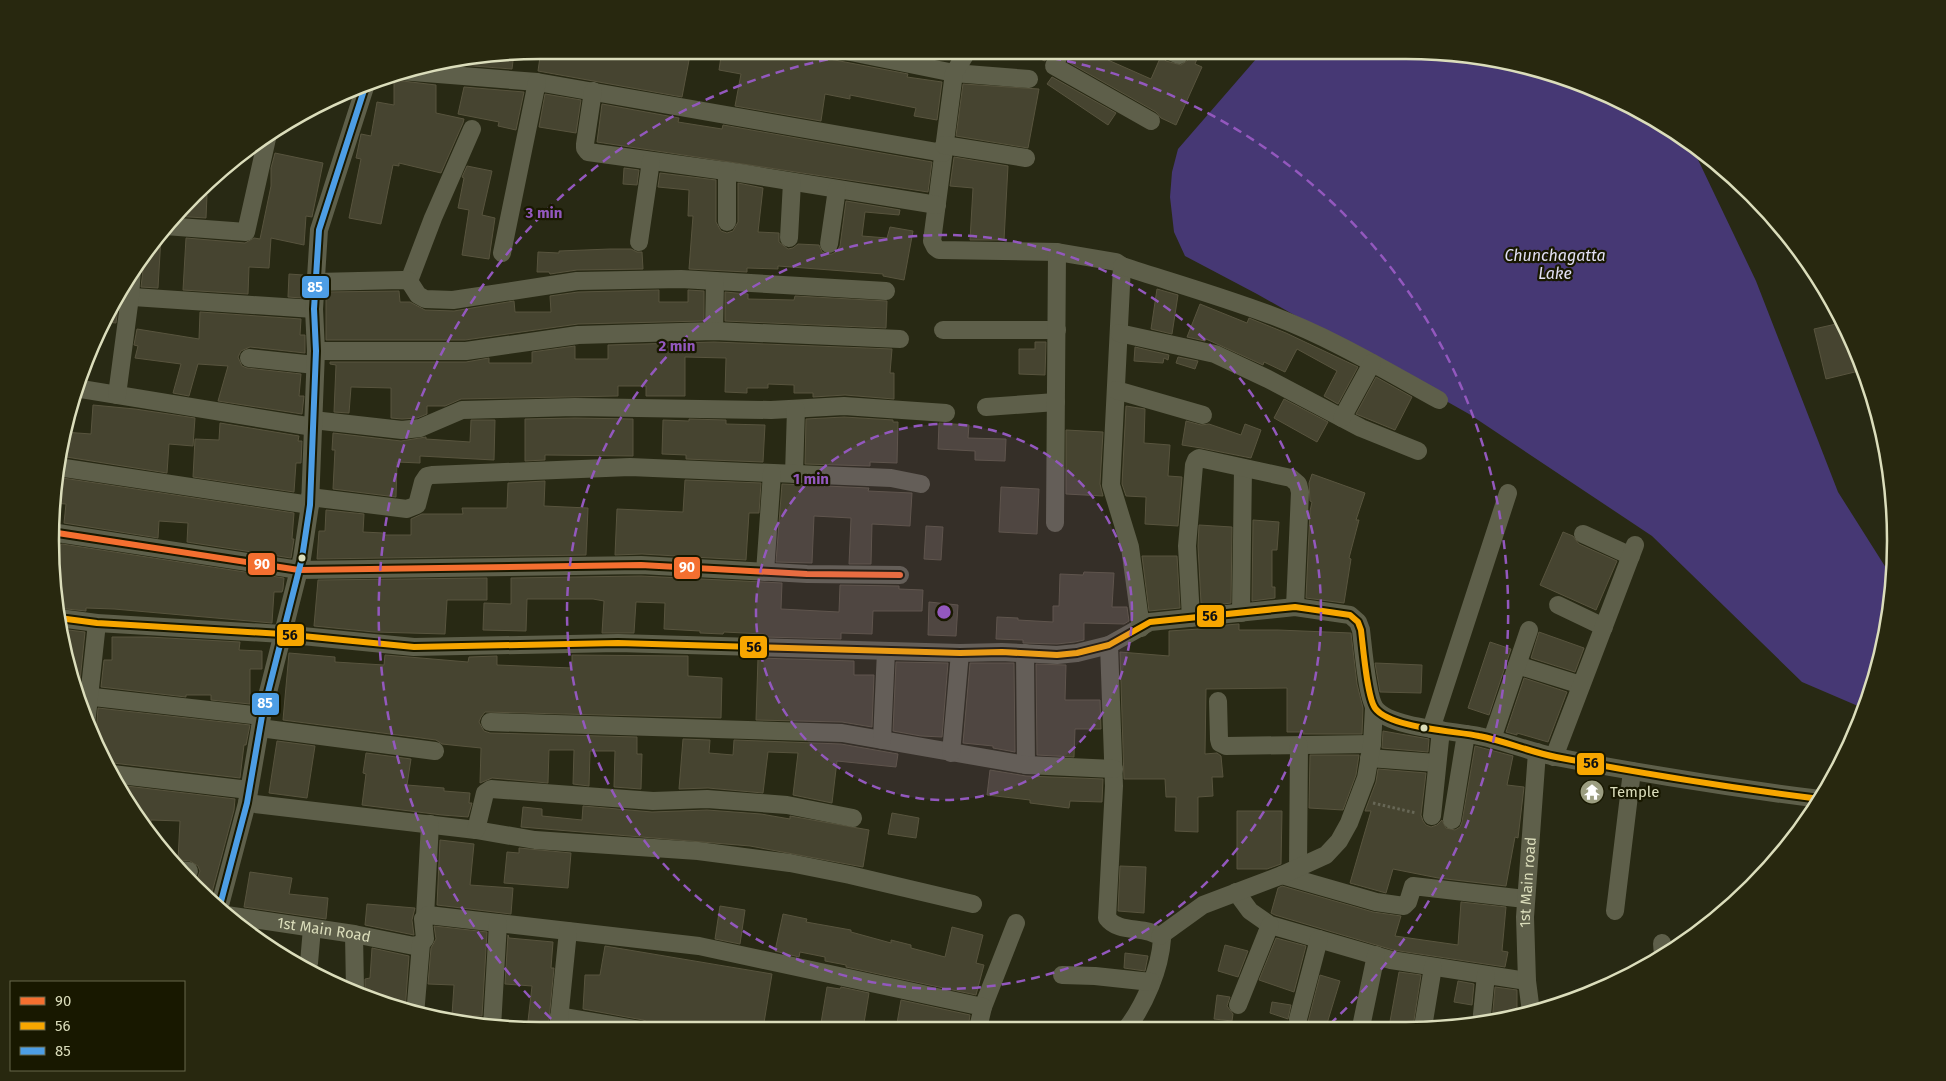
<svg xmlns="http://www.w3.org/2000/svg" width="1946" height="1081" font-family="'Fira Sans',sans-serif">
<rect width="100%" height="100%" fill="#282914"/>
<!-- water -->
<polygon fill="#463874" points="1263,51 1437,51 1533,67 1651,116 1691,145 1756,281 1838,492 1893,579 1892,604 1870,698 1865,709 1802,682 1652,536 1469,414 1257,294 1185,256 1174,232 1170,197 1172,172 1178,149"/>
<!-- building -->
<g fill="#464430" stroke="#58543e">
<polygon points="541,50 605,50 604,54 634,59 636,50 691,50 682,97 538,71"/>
<polygon points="722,50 782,50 908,74 907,77 942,82 937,120 914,116 916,108 850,95 850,99 825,94 821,121 735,106 741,74 719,70"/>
<polygon points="1021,51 1049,51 1045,61"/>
<polygon points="1072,51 1112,51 1108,60 1151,79 1161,56 1166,61 1181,65 1188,60 1188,51 1200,51 1195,64 1202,67 1176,125 1161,118 1156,112 1068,62"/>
<polygon points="514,53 512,69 434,63 445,59"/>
<polygon points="1052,77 1116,113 1108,125 1047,84"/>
<polygon points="394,80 436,85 436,113 464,119 463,123 441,173 399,163 399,166 393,165 381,224 349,218 361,159 356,158 361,134 371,136 377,102 394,105"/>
<polygon points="963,84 1039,89 1028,148 956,136"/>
<polygon points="464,87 524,92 516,130 498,126 499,122 458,114"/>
<polygon points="545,94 581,100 576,133 539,127"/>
<polygon points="602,104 679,118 678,122 722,129 723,125 932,162 928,192 597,142"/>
<polygon points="275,153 323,163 312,217 306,216 304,245 271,238 269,268 249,267 248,294 183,290 186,238 245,243 254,238 260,239 271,186 271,168"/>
<polygon points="954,157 1008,166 1004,240 970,240 973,188 950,186"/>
<polygon points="467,166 492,171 482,215 495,218 489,259 462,255 469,210 458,208 464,178 462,177"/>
<polygon points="624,168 639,170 637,185 623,184"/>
<polygon points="660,173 716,180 716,222 721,231 727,233 733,231 738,222 738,183 763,188 758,232 779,233 779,242 788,249 793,248 798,244 819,245 822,252 827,254 832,254 837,251 840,246 846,201 900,210 899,215 865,212 862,236 887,238 890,227 913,231 904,280 883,276 883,274 778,266 778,269 747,268 747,272 689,269 693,216 688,216 689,190 658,187"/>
<polygon points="196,194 207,195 206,218 173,216"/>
<polygon points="159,234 161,236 158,288 141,287 143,270 140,258"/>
<polygon points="610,249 631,249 637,252 642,252 643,269 577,270 550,274 549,272 537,272 538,252 559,253 559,251"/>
<polygon points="289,274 303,275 302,298 288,297"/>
<polygon points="1157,289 1178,295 1172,334 1151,329"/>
<polygon points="659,290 659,302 688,302 688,290 704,291 704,321 578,324 465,340 326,340 326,292 399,291 400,302 410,302 425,310 454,311 514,301 515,312 551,312 550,296 578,292"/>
<polygon points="725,292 748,294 748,299 794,300 795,296 887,301 886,328 725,321"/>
<polygon points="1200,304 1247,323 1249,318 1286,333 1358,367 1338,404 1324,396 1337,371 1297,349 1285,372 1264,362 1263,365 1206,339 1205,341 1187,337"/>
<polygon points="113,305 118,307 116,323 104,322"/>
<polygon points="200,312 301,319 300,335 305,335 305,353 250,347 241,351 238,357 242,366 247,368 301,374 299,396 304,396 302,414 218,401 228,366 198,364 189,396 173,393 181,364 135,358 138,346 134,345 137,329 199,339"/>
<polygon points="1845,322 1863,370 1826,379 1814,329"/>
<polygon points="714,342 892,349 890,373 894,373 894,399 845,395 813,397 813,393 794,393 794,385 768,384 768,388 747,388 747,393 725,392 726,358 685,357 685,396 646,396 646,386 618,386 618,396 461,399 445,406 427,406 427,414 417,418 402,419 391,418 391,388 351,387 349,413 334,412 336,365 330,364 330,362 466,362 489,358 489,363 532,363 532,352 575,346 575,359 608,359 608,345"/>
<polygon points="1035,342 1046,342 1045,375 1019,374 1019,349 1035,349"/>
<polygon points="1135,347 1169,355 1168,360 1164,358 1163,363 1134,361"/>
<polygon points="1178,357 1198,361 1195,369 1176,363"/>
<polygon points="1376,377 1412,397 1395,430 1356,414"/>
<polygon points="1284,399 1328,422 1317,442 1274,418"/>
<polygon points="93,405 135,409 195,418 193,446 169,444 167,473 60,456 64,432 91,434"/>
<polygon points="1126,406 1145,409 1144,443 1170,445 1168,476 1182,477 1178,526 1145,524 1146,497 1126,496 1122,484"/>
<polygon points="844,417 893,420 893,422 898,422 897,463 870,462 870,466 805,464 806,419"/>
<polygon points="575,418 633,419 633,456 545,455 545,460 525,461 525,419"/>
<polygon points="689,419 726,420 726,424 765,425 763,462 686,459 686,455 662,454 663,420 689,421"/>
<polygon points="471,420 495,420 494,460 420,456 420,463 397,462 396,497 333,489 335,450 332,450 333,433 401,441 426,437 426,439 470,442"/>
<polygon points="1186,421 1201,425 1209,424 1241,435 1245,424 1261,430 1251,458 1201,448 1182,445"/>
<polygon points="220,423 299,436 298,441 302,441 301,463 296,463 294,492 193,477 195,439 219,440"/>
<polygon points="939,423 969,425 968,438 1006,439 1005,461 975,460 975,451 938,449"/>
<polygon points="1066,430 1103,432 1100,484 1103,496 1066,494"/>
<polygon points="1312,474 1365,493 1356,520 1359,520 1349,558 1351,559 1344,603 1306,598 1310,511 1312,502 1310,501 1309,483"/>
<polygon points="56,477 294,513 292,539 294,539 291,558 187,542 188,523 159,521 158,538 64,523 66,504 52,503"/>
<polygon points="685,480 761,483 759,513 749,513 746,560 642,554 615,555 617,509 683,512"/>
<polygon points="545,481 544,506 588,508 586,555 317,559 319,531 325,531 326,510 364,514 363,532 383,533 383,535 411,535 411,519 422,514 463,514 462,508 507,508 508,483"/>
<polygon points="782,484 869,488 868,491 912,493 910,526 872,524 871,564 849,564 851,518 814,516 812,563 776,562"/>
<polygon points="1001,487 1039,489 1037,534 999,532"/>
<polygon points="1253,520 1279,522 1277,550 1272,550 1272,587 1275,587 1275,598 1252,601"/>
<polygon points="1199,525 1232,527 1231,603 1216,605 1201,603 1198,546"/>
<polygon points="926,526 943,527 941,560 924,559"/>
<polygon points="1563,532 1573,536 1579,544 1617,561 1596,610 1540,585"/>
<polygon points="62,544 284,578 283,589 282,592 274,592 272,623 114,609 86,608 86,611 57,608 51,572 58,572 60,545"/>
<polygon points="1142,556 1177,556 1180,608 1149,611"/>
<polygon points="1084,572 1114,573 1112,607 1127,607 1129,621 1124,624 1084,623 1084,640 1075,642 1057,644 1023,643 1023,640 996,639 997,617 1018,618 1018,620 1053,622 1053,606 1059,606 1060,574 1083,575"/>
<polygon points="641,576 782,583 781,609 839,612 840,585 899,586 899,589 923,590 922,611 873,611 872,634 841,633 841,639 764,637 764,634 724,632 723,634 700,633 700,631 664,629 665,603 636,602 634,633 602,633 604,601 593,599 527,599 526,631 483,630 484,603 511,604 511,578"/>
<polygon points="487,578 487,600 447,600 445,634 374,632 314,626 318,580"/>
<polygon points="929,602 958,605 956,636 928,635"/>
<polygon points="1238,624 1239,624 1239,630 1278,630 1351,633 1357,684 1363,708 1362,734 1303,734 1304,732 1287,732 1287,688 1206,689 1205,754 1217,753 1221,756 1223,777 1212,777 1213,796 1198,797 1198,832 1175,831 1176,797 1166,797 1165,779 1124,779 1120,652 1169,656 1169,631 1215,628 1215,626"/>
<polygon points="60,629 85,632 80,681 71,681 67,667"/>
<polygon points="1539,632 1584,648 1575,672 1531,658"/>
<polygon points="112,637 148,637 240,642 239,650 262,651 262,669 250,669 250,704 211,700 211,695 186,695 186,697 101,687 104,660 112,660"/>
<polygon points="1490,642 1511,649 1489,715 1468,708"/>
<polygon points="289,653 335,657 335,662 384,665 385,655 468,662 469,657 497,656 497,665 572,668 572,655 688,656 688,676 722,678 721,718 485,712 481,717 479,722 484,731 490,733 637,737 637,754 642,754 641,789 614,787 615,751 590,751 589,786 573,784 574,750 549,750 548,783 492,778 480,783 481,748 461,746 442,744 436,740 283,720"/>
<polygon points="758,658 854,661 854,675 874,675 872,727 842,722 756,720"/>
<polygon points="896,662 948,663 942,737 921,736 893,731"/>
<polygon points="970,663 1014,663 1015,752 993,748 993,746 963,743"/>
<polygon points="1375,663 1422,665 1421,693 1380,692"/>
<polygon points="1036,664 1066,665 1065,700 1100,700 1101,729 1075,729 1074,757 1037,755"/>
<polygon points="1524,678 1567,692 1548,742 1517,733 1517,735 1506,732"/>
<polygon points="98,708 250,725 246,745 244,745 240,778 113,763 107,765 91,734 96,734"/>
<polygon points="1383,731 1429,739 1428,752 1382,748"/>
<polygon points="683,739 710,740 709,753 733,755 734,740 841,744 898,754 896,767 837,761 832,803 793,795 798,753 768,752 763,793 708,788 679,789"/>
<polygon points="277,741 315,746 307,798 269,793"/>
<polygon points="1475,746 1513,756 1507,785 1524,787 1518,838 1515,837 1506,886 1438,878 1393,869 1386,893 1350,883 1371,811 1365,811 1376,782 1378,769 1426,773 1421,815 1423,821 1426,825 1431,827 1437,825 1442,820 1446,828 1455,830 1460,827 1462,822"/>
<polygon points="366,753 411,759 407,785 444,788 444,791 470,793 469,803 472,803 468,817 442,815 362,805 366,774 363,773"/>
<polygon points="1310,755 1359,755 1356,775 1343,810 1309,808"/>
<polygon points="990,770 1026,776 1103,779 1102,802 1070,801 1069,808 1030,803 1030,800 987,795"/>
<polygon points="118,785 235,799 234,810 210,900 190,881 198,877 200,871 198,866 190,861 178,860 180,821 151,820 150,835 133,813"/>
<polygon points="583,806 652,812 707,810 761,814 790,819 790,816 869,830 863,867 750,846 521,827 523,807 542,809 542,816 582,820"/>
<polygon points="1237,811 1282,811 1281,864 1267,869 1237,869"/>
<polygon points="892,813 919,818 916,838 888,834"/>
<polygon points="440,840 474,844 470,885 513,888 511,914 437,905"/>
<polygon points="519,848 571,853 568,888 504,883 507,852 519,853"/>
<polygon points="1120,866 1146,867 1144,913 1118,911"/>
<polygon points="250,872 292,878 289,894 328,898 326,919 244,907"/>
<polygon points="1282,886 1373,912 1401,916 1395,936 1458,945 1461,902 1506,907 1502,951 1508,952 1505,967 1393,950 1275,915 1271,913 1278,888"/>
<polygon points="367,904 415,908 412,920 414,935 365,925"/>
<polygon points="720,906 745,910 740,944 715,939"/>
<polygon points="783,914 807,919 806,922 851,930 851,932 891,943 891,940 911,945 911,948 945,957 952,927 983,935 976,963 984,965 976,995 846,967 846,965 825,961 825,957 800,952 799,957 775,951"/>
<polygon points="434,926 487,932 482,1016 452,1015 454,985 428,984 431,948 436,939"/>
<polygon points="508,935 509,938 553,942 551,968 554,968 548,1030 527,1030 532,986 505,984"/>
<polygon points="1276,938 1306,946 1294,992 1259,980"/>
<polygon points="1225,945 1248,951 1238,977 1218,971"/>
<polygon points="605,946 772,974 763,1029 697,1029 648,1022 643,1020 583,1009 585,975 600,975"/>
<polygon points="372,948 409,956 405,1011 365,994 365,979 370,978"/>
<polygon points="1125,953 1148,956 1145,971 1124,968"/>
<polygon points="1399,972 1421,975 1413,1027 1389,1027"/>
<polygon points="1320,975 1340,981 1326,1027 1304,1027 1308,1022"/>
<polygon points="1458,981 1474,984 1472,1005 1454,1002"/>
<polygon points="827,987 840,989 841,987 869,993 863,1029 820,1029"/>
<polygon points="1495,987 1517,990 1517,1016 1492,1022"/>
<polygon points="1217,995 1230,997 1227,1006 1233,1014 1232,1021 1214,1019"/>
<polygon points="901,1000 970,1015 968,1028 896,1029"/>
<polygon points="1272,1002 1291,1005 1288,1019 1270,1013"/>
</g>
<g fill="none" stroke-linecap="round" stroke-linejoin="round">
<!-- path -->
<polyline stroke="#676756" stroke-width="3" stroke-dasharray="2.5 2.5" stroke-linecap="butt" points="1373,803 1416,813"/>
<!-- minor -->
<g stroke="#5e5f4a" stroke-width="18">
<polyline points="841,50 954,73 1029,79"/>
<polyline points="968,50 954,73 932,241 935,247 939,250 1057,252 1116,262 1122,266 1111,485 1130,547 1141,628"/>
<polyline points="1061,51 1054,66 1151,121"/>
<polyline points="1170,51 1179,55"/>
<polyline points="400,71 537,82 943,153"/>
<polyline points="593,91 585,144 585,148 588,152 740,173 937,205"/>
<polyline points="944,145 1026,158"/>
<polyline points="727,222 727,171"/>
<polyline points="165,226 246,232 268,134"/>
<polyline points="789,238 792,182"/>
<polyline points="639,242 651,161"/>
<polyline points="829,244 837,189"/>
<polyline points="502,253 537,82"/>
<path d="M1122 266C1171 282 1220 296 1268 314 1328 336 1383 369 1439 400"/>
<polyline points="409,281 433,218 472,129"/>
<polyline points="316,282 402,280 409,281 418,295 425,299 453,300 577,281 681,279 886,291"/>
<polyline points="118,296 314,309"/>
<polyline points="943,330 1057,330"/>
<polyline points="714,331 715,281"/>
<polyline points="1119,333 1215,354 1268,379 1361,428 1418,451"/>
<polyline points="316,351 466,351 578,335 714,331 900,339"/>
<polyline points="249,358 315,365"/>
<polyline points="75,388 313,427"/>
<polyline points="1116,390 1203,415"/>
<polyline points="117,395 130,297 132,269"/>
<polyline points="986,407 1056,402"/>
<polyline points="1342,418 1372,363"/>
<polyline points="313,420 402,430 420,428 462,410 575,407 771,410 844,406 946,413"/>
<polyline points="58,467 310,505"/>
<polyline points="794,474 796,409"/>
<polyline points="310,497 407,509 417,505 423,482 427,476 432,475 630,467 891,478 921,484"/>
<polyline points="1055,523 1057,252"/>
<polyline points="51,532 299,570 641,565 807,574 900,575"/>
<polyline points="1583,534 1631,556"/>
<polyline points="765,572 772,473"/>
<polyline points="1558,605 1604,627"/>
<polyline points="1241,613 1243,468"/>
<path d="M59 618 97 623 282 634 414 647 618 643 960 653 1002 652 1057 655 1077 653 1109 645 1150 622 1295 607 1350 615 1358 622 1361 630C1363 646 1367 697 1375 708 1389 728 1456 731 1479 736 1505 741 1530 752 1556 757 1644 774 1732 788 1820 799"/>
<polyline points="1191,618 1187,546 1194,465 1196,460 1199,458 1291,478 1298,484 1300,492 1295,607"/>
<path d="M1109 645 1114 786 1107 918C1120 935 1147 924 1162 939 1160 969 1145 1004 1127 1028"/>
<polyline points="1025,653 1026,765"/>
<polyline points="1517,665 1581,685"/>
<polyline points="76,695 262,716"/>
<polyline points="1218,701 1219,739 1220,743 1226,746 1372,744"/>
<polyline points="490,722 842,733 1026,765 1114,769"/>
<polyline points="86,725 97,623"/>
<polyline points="260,728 435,751"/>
<polyline points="1431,729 1508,493"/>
<polyline points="1492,739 1529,630"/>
<polyline points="882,740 886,651"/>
<polyline points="951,753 960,653"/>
<polyline points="1554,757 1635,545"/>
<polyline points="1369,758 1437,763"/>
<polyline points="112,774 249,790"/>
<polyline points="247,803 476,830 535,840 698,851 790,863 850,875 973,904"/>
<polyline points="1432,816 1441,730"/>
<polyline points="1452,820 1466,734"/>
<polyline points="476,830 485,793 491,789 653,801 707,799 787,805 853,818"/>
<polyline points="1298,867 1299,745"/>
<polyline points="178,870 189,871"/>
<polyline points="1282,875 1376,902 1404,906 1408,902 1413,886 1525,899"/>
<polyline points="1236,892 1250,911 1270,925 1391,960 1527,981"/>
<polyline points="219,909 247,803 262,716 302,558 310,505 316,351 314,309 319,230 366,84"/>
<polyline points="1615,911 1632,771"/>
<path id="s1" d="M226 915 354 934 414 946 421 944"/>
<polyline points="425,916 430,824"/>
<polyline points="354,934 355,990"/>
<polyline points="1160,936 1203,905 1282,875 1326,855 1339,841 1349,823 1366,778 1372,744 1374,708"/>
<polyline points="1662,943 1663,956"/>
<polyline points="309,963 312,928"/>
<polyline points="1062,975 1095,976 1151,982"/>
<polyline points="1238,1005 1270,925"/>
<polyline points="983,1007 1016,923"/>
<path id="s2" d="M1531 1012 1527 981 1525 917 1537 752"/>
<polyline points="415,1015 421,944 425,939 423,919 428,915 699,946 983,1007 978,1028"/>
<polyline points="559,1016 641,1030"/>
<polyline points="1298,1019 1319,939"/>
<polyline points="1481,1024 1486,975"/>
<polyline points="492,1027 498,923"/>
<polyline points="1361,1027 1376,955"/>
<polyline points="1423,1027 1433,967"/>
<polyline points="558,1030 568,931"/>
</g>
<defs>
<polyline id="bus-1" points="51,532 299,570 641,565 807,574 900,575"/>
<path id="bus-2" d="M59 618 97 623 282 634 414 647 618 643 960 653 1002 652 1057 655 1077 653 1109 645 1150 622 1295 607 1350 615 1358 622 1361 630C1363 646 1367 697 1375 708 1389 728 1456 731 1479 736 1505 741 1530 752 1556 757 1644 774 1732 788 1820 799"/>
<polyline id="bus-3" points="219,909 247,803 262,716 302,558 310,505 316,351 314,309 319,230 366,84"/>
</defs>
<!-- bus-1 casing -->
<use href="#bus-1" stroke="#181800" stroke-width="10"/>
<!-- bus-2 casing -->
<use href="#bus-2" stroke="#181800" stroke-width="10"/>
<!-- bus-3 casing -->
<use href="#bus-3" stroke="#181800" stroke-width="10"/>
<!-- bus-1 -->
<use href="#bus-1" stroke="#f46f30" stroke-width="6"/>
<!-- bus-2 -->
<use href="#bus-2" stroke="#f7a600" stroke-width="6"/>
<!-- bus-3 -->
<use href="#bus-3" stroke="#4d9ee5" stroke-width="6"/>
</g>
<!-- distance rings -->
<circle cx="944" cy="612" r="188" fill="#9358be" fill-opacity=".12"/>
<g fill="none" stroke="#9358be" stroke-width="2.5" stroke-dasharray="9 6">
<circle cx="944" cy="612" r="188"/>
<circle cx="944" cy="612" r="377"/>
<path d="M562 1029A565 565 0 0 1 880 51M1008 51A565 565 0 0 1 1329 1025"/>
</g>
<!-- icons -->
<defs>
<symbol id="temple-disc" viewBox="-11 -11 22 22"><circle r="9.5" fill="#9c9e81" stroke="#181800"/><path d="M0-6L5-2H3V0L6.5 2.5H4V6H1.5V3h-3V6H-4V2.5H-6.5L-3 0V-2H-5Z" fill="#fff"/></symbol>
</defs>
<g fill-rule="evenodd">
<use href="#temple-disc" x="1578" y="778" width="28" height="28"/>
</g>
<!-- markers -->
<g fill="#dbddbb" stroke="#181800" stroke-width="2">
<circle cx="302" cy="558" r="4.5"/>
<circle cx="1424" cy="728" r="4.5"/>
</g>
<g text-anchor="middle" stroke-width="4.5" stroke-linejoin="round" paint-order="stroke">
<!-- poi labels -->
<g font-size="15" fill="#dbddbb" stroke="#181800" text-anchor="start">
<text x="1610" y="797">Temple</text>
</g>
<!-- street labels -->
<g font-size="15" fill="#dbddbb" stroke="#181800">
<text dy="5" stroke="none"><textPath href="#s2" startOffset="130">1st Main road</textPath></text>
<text dy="5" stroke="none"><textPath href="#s1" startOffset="99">1st Main Road</textPath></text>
</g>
<!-- water labels -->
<g font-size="16" font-style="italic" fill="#e2e0f5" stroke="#181800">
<text x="1555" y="261">Chunchagatta<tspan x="1555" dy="18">Lake</tspan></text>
</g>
</g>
<!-- crop -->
<path d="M0 0H1946V1081H0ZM540 59H1406A481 481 0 0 1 1887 540V541A481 481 0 0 1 1406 1022H540A481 481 0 0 1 59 541V540A481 481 0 0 1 540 59Z" fill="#28280f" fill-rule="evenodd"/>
<path fill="none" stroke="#dbddbb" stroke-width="2.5" d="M540 59H1406A481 481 0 0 1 1887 540V541A481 481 0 0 1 1406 1022H540A481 481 0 0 1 59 541V540A481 481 0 0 1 540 59Z"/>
<circle cx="944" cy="612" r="8" fill="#9358be" stroke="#181800" stroke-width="2.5"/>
<g font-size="15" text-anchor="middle" font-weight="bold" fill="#9358be" stroke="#181800" stroke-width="4.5" stroke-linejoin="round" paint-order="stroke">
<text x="544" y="218">3 min</text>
<text x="677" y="351">2 min</text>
<text x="811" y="484">1 min</text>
</g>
<g stroke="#181800" stroke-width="2">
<rect x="301" y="275" width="29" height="24" rx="5" fill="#4d9ee5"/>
<rect x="247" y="552" width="29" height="24" rx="5" fill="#f46f30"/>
<rect x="673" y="556" width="28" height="24" rx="5" fill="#f46f30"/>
<rect x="1196" y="604" width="29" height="24" rx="5" fill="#f7a600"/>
<rect x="276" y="623" width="29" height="24" rx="5" fill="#f7a600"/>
<rect x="739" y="635" width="29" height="24" rx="5" fill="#f7a600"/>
<rect x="251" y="692" width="29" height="24" rx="5" fill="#4d9ee5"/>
<rect x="1576" y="752" width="29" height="24" rx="5" fill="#f7a600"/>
</g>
<g font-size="14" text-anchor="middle" font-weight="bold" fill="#fff">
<text x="315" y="292">85</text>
<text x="262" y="569">90</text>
<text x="687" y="572">90</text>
<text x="265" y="708">85</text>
</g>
<g font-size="14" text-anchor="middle" font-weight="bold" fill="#111">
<text x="1210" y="621">56</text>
<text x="290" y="640">56</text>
<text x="754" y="652">56</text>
<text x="1591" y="768">56</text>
</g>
<!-- legend -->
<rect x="10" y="981" width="175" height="90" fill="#181800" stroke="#66674b"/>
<rect x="20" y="997" width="25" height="8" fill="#f46f30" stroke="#66674b"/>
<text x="55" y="1006" font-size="15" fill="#dbddbb">90</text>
<rect x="20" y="1022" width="25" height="8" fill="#f7a600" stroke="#66674b"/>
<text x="55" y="1031" font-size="15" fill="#dbddbb">56</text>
<rect x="20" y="1047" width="25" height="8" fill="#4d9ee5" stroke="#66674b"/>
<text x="55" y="1056" font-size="15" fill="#dbddbb">85</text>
</svg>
